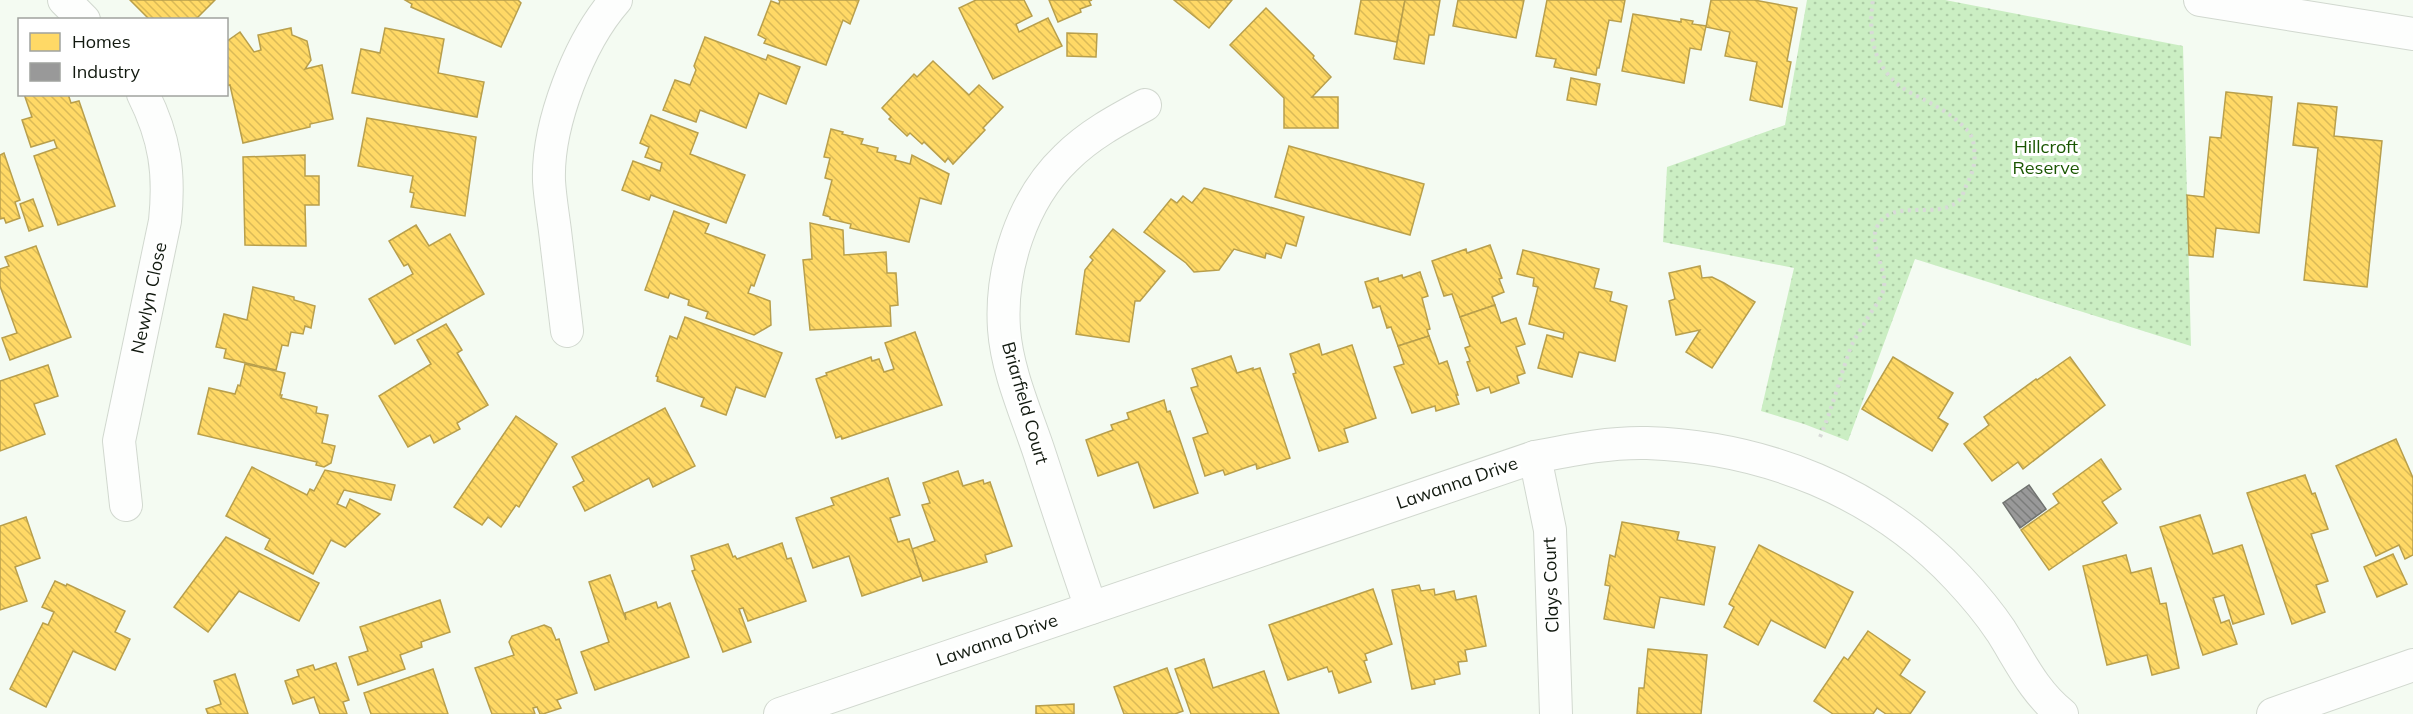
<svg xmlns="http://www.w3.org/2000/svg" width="2413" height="714" font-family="Mulish,sans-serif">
<defs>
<pattern id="park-dots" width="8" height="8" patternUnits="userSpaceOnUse" patternTransform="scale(1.5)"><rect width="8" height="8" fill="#cbeec3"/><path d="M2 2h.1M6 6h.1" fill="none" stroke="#adcca6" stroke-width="1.8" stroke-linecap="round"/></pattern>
<pattern id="homes-back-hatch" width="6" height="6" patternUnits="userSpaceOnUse" patternTransform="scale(1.5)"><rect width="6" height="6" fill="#ffd966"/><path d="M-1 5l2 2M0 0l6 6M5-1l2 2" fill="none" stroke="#daba57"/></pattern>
<pattern id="industry-back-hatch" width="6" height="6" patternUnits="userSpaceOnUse" patternTransform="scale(1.5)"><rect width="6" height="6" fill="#999"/><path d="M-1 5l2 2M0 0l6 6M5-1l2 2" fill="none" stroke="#7b7c7b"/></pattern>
</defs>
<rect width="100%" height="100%" fill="#f4fbf2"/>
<!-- park -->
<polygon fill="url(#park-dots)" points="1807,0 1945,0 2183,46 2191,346 1915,259 1848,441 1804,424 1761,411 1794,268 1663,242 1667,167 1785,125"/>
<!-- homes -->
<g fill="url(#homes-back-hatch)" stroke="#b89f4c" stroke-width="1.5">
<polygon points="130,0 215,0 195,20 150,20"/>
<polygon points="405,0 518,0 521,3 501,47 411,7 412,4"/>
<polygon points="778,0 859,0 850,24 843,20 826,65 764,43 766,39 758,35 771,1 779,4 780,0"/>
<polygon points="976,0 1024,0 1032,16 1016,24 1019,32 1048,18 1062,46 993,79 959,8"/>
<polygon points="1049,0 1092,0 1089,1 1091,5 1080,9 1081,12 1058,22"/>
<polygon points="1174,0 1232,0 1209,28"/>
<polygon points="1361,0 1405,0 1397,42 1355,34"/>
<polygon points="1405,0 1440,0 1434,35 1429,35 1424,64 1394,59"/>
<polygon points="1458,0 1524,0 1516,38 1453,26"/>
<polygon points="1547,0 1625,0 1621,22 1609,20 1599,68 1597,68 1596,75 1554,67 1556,59 1536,56"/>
<polygon points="1711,0 1754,0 1797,8 1787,61 1791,62 1782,107 1750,100 1757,62 1725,56 1730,32 1706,27"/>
<polygon points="1266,8 1314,56 1313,58 1331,77 1312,97 1338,97 1338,128 1284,128 1284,98 1230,45"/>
<polygon points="1633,14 1681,22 1681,19 1693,21 1692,24 1706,26 1701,50 1690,48 1684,83 1622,71"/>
<polygon points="291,28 292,35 307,41 311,60 305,69 322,65 333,119 310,124 310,127 243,143 230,85 226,86 226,42 240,32 254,52 261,50 258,35"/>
<polygon points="385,28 444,39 438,73 484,82 477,117 352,93 361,49 380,53"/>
<polygon points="1067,33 1097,34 1096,57 1067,56"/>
<polygon points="705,37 766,60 768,55 800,67 786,104 759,93 746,128 700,110 696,122 663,110 675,80 690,85 696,70 694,66"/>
<polygon points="933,61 969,95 979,85 1003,107 983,128 985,130 953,164 948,158 945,162 924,142 922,144 910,133 907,136 889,119 891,117 882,108 914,74 917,77"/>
<polygon points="1571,78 1600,84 1596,105 1567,100"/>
<polygon points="2226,92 2272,97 2259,233 2216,228 2213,257 2189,255 2187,195 2204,197 2210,137 2221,138"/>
<polygon points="24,94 68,94 71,103 79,101 115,206 58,225 34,156 57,148 54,140 31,147 22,120 32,117"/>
<polygon points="2298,103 2337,107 2334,136 2382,141 2367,287 2304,280 2318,148 2293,145"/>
<polygon points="651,115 698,133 690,154 745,175 726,223 651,195 649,200 622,190 633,161 660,171 662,163 645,157 649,147 640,143"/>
<polygon points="367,118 476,137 465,216 411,207 414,193 410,192 413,176 358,166"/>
<polygon points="831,129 843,132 842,134 863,139 861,144 878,148 877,152 896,156 895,160 910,164 912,155 949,174 941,204 920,198 909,242 850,228 851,224 830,219 830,217 823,215 832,180 825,178 830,158 824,157"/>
<polygon points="1289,146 1424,184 1410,235 1275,197"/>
<polygon points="4,153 20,200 15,202 20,218 6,223 4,218 0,219 0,155"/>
<polygon points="305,155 305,176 319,176 319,205 305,205 306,246 245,245 243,157"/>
<polygon points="1204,188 1304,217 1296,246 1286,243 1281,258 1266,253 1265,258 1234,249 1219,270 1194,272 1186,263 1144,232 1171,199 1177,203 1183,196 1192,203"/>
<polygon points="33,199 43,226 29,231 20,204"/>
<polygon points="674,211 709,224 705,233 765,255 754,286 751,285 748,293 770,301 771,325 754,335 706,318 708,312 688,305 689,300 670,293 668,298 645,290"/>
<polygon points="810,223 843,230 844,255 886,252 887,273 896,273 898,305 890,306 891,326 810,330 803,260 812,259"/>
<polygon points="416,225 429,246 450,234 484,294 395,344 369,299 413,274 408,264 404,266 389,241"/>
<polygon points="1113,229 1165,271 1140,301 1135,301 1129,342 1076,334 1085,270 1093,260 1090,257"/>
<polygon points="1490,245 1502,278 1499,279 1504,292 1492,297 1495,305 1460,317 1452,294 1444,296 1432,261 1466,249 1467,253"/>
<polygon points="36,246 71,337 10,360 2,338 17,333 0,286 0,269 9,266 5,257"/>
<polygon points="1523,250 1599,269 1594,288 1612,292 1610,301 1627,306 1615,361 1579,352 1572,377 1538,368 1547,335 1563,339 1564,333 1529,324 1538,287 1533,286 1534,278 1517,274"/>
<polygon points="1700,266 1702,278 1712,277 1724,283 1755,302 1712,368 1686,352 1700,330 1676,335 1669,301 1675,299 1669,273"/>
<polygon points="1420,272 1428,296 1422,298 1430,329 1427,330 1429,336 1398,346 1391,327 1387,328 1380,306 1373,308 1365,282 1378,278 1379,282 1402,275 1403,278"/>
<polygon points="253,287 294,297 294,300 315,306 311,328 305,326 303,334 291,332 288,346 282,345 276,370 224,358 226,349 216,347 224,314 247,320"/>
<polygon points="1495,305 1501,323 1516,318 1525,344 1516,347 1525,373 1517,376 1519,383 1491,393 1489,387 1477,391 1467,362 1470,361 1465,348 1470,346 1460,317"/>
<polygon points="685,317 782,353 765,397 736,387 726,415 701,406 704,398 657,381 658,377 656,376 670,336 677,339"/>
<polygon points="446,324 462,350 457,353 488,405 457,423 460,429 434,443 430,435 408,447 379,396 431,364 417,340"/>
<polygon points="915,332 942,405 842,439 841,436 836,438 816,379 827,375 826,373 871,357 872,361 879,359 884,372 894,369 885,343"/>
<polygon points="1429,336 1439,364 1447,361 1458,395 1456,395 1459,404 1436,411 1435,406 1412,413 1394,367 1404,364 1398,346"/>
<polygon points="1319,344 1322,355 1352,345 1376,418 1344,429 1348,442 1319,451 1293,374 1296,373 1290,354"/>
<polygon points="1231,356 1237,373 1253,368 1253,370 1260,368 1290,458 1257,469 1256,464 1225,475 1223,470 1205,476 1193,438 1208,433 1191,388 1198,386 1192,369"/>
<polygon points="1893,357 1953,393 1938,418 1948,424 1932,451 1862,409"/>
<polygon points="2070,357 2105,405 2023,469 2018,462 1992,481 1964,444 1989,425 1984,417 2036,379 2037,380"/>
<polygon points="245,364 285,373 280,395 282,395 281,398 317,407 316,413 328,415 322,443 335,446 331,463 324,467 316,465 317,462 198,434 209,388 235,394 238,385 240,386"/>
<polygon points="48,365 58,396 34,404 45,434 0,451 0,381"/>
<polygon points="1164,400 1167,412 1170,411 1198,493 1154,508 1138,462 1098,476 1086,440 1113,430 1111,425 1129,419 1127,413"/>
<polygon points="665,408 695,466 653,487 649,478 585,511 573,487 584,481 572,457"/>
<polygon points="516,416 557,444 519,507 516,505 501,527 488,517 482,525 454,507"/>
<polygon points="2396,439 2413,478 2413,555 2405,559 2399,545 2376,556 2336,466"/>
<polygon points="2101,459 2121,489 2102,502 2117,523 2049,570 2021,530 2059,503 2053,494"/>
<polygon points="252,467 307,495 310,489 314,491 325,470 395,485 391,500 344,490 337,504 346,508 350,499 380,514 345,547 331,540 313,574 265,549 270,539 226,516"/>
<polygon points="958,471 963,486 983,480 984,484 990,482 1012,546 985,555 987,562 923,581 912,549 935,541 922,505 930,503 923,483"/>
<polygon points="2305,475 2312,494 2315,493 2328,529 2311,534 2328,581 2316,585 2325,612 2292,624 2247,493"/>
<polygon points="888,478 900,515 890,518 898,542 909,539 921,576 862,596 849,556 813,568 796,518 834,505 831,498"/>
<polygon points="2200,515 2213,554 2242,545 2264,614 2233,624 2224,595 2213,598 2221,623 2229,620 2237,644 2203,655 2160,527"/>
<polygon points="26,517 40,558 15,567 27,601 0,610 0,526"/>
<polygon points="1622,522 1679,532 1677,540 1715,547 1704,605 1660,597 1654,628 1604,619 1610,586 1605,585 1610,555 1615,557"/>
<polygon points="226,537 319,583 299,621 239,591 208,632 174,607"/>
<polygon points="782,543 787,559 791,558 806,601 748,621 743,608 739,609 751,642 723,652 692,571 695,570 691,556 728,544 733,557 735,556 737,559"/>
<polygon points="1759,545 1853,592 1825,648 1771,620 1758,645 1724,627 1734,607 1729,604"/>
<polygon points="2393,554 2407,584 2377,597 2364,567"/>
<polygon points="2126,555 2131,573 2151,568 2160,604 2166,603 2179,668 2152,675 2147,655 2107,665 2083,566"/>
<polygon points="610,575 626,620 625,613 656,602 658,608 670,603 689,657 595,690 581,652 609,642 589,582"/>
<polygon points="55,581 66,586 67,584 125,611 115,632 130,639 115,670 73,651 46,707 10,689 43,623 48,625 54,612 42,607"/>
<polygon points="1419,585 1421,591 1434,589 1435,595 1454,591 1456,600 1476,596 1486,646 1465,650 1467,661 1458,662 1460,674 1434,680 1435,684 1412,689 1392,590"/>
<polygon points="1373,589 1392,644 1365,654 1367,660 1364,661 1371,682 1339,693 1332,671 1329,672 1327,667 1288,680 1269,625"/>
<polygon points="440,600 450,632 421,642 422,647 400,655 405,669 358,685 349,657 368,651 360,627"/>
<polygon points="544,625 551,628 556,640 559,639 577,693 557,700 561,708 543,714 540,714 537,707 533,708 535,714 492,714 475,668 514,655 509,642 512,636"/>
<polygon points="1868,631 1910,660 1900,675 1925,692 1910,714 1886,714 1877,708 1873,714 1833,714 1814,701 1844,657 1848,660"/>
<polygon points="1648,649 1707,655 1701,714 1637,714 1639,688 1644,688"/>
<polygon points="1204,659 1213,688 1264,671 1279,714 1191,714 1175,669"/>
<polygon points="336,663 349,700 343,702 347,714 320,714 314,697 293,704 285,681 299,676 297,670 313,665 315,670"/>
<polygon points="1167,668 1183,711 1175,714 1124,714 1114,687"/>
<polygon points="433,669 448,714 371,714 364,693"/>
<polygon points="235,674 248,714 208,714 206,709 221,704 214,681"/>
<polygon points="1074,704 1074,714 1036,714 1036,706"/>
</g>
<!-- industry -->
<polygon fill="url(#industry-back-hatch)" stroke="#707370" stroke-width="1.5" points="2029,485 2046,509 2020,528 2003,503"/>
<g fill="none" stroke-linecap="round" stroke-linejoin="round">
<defs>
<g id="street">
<polyline points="64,0 84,20"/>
<polyline points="2200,0 2413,34"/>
<path d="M567 331C563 298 559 265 555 231 553 215 550 198 549 181 547 125 579 42 616 0"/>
<polyline points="1535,457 1550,530 1556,714"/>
<path d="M126 505 119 441 165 221C170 173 165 138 143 94"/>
<path d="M1091 608C1073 556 1056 504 1039 452 1026 413 1007 371 1004 329 1000 269 1022 200 1066 158 1089 135 1117 120 1145 105"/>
<path d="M780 714 1535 457C1571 450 1609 442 1647 443 1764 447 1877 491 1958 578 1973 594 1989 613 2001 631 2020 661 2034 692 2062 714"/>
<polyline points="2273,714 2413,665"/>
</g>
</defs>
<!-- street casing -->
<use href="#street" stroke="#d1d8cf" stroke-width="34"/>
<!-- path -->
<path stroke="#d8dad8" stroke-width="4" stroke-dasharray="3 4.5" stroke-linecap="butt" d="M1820 437C1833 407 1840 376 1851 347 1855 337 1862 328 1867 319 1872 310 1883 297 1884 287 1887 268 1867 243 1878 225 1894 198 1934 220 1957 202 1962 199 1964 191 1966 186 1973 173 1976 162 1974 147 1973 136 1969 131 1961 124 1947 111 1929 102 1911 93 1875 74 1867 38 1873 0"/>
<!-- street -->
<use href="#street" stroke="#fdfefd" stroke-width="32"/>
</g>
<g text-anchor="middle" stroke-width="6" stroke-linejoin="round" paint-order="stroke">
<!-- park labels -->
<g font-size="18" fill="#1a5602" stroke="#fff">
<text x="2046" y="153">Hillcroft<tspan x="2046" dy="21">Reserve</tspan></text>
</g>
<!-- street labels -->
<g font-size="18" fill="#11190f" stroke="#fff">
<text transform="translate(149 298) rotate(-78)" y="6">Newlyn Close</text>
<text transform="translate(1025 403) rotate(74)" y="6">Briarfield Court</text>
<text transform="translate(1457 483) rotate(-19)" y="6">Lawanna Drive</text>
<text transform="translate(1551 585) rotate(-92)" y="6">Clays Court</text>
<text transform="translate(997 640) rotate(-19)" y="6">Lawanna Drive</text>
</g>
</g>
<!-- legend -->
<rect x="18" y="18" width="210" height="78" fill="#ffffff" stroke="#a0a39f" stroke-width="1.5"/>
<rect x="30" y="33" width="30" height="18" fill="#ffd966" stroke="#a0a39f" stroke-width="1.5"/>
<text x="72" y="48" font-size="18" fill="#11190f">Homes</text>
<rect x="30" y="63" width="30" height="18" fill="#999999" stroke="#a0a39f" stroke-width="1.5"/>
<text x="72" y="78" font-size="18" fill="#11190f">Industry</text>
</svg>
